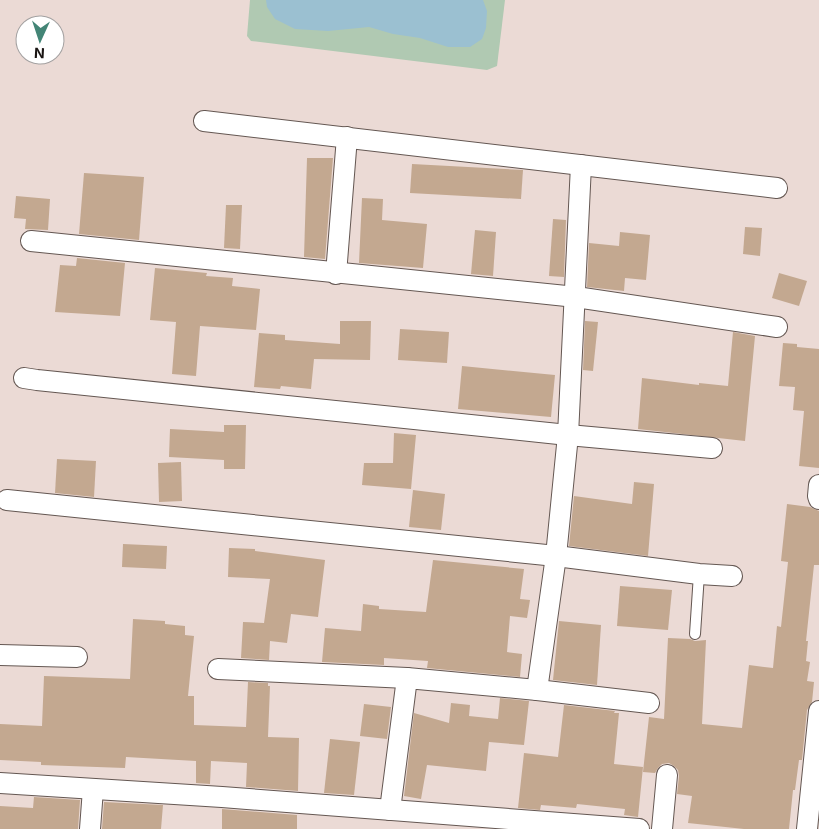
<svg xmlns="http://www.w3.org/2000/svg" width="819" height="829" font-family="Inter,sans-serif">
<rect width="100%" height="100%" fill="#ebdad5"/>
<!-- green -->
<polygon fill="#b0c9b2" points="250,0 505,0 497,66 487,70 251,41 247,36"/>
<!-- water -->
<polygon fill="#9bc0d1" points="266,0 483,0 487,11 486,28 482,39 470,47 448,47 420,38 393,34 369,27 328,31 295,29 275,19 267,7"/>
<!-- building -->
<g fill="#c3a890">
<polygon points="307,158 333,158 325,259 304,257"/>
<polygon points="412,164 523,170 521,199 410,193"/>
<polygon points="84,173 144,177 139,240 79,234"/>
<polygon points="16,196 50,199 48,230 25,229 26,219 14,218"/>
<polygon points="362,198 383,199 382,220 427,224 423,268 359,263"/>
<polygon points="226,205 242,205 240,249 224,248"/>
<polygon points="553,219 566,220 564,277 549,276"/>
<polygon points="745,227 762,228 760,256 743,254"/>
<polygon points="475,230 496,232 493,276 471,274"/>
<polygon points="620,232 650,235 646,280 625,278 624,291 587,287 589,243 619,246"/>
<polygon points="77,258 125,263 120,316 55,312 60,265 76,266"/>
<polygon points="155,268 207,273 206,276 233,278 232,286 260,289 256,330 200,326 196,376 172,374 176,322 150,320"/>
<polygon points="779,273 807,281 799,306 772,298"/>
<polygon points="340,321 371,321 370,360 314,359 311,389 281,386 280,389 254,387 259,333 285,335 285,340 340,344"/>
<polygon points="585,321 598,322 593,371 583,370"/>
<polygon points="400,329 449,332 447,363 398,360"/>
<polygon points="733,332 755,336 745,441 638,429 642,378 699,385 699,383 728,386"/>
<polygon points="783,343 797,344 797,347 819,349 819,468 799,466 804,411 793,410 795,387 779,386"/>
<polygon points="462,366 555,375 551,417 458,409"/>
<polygon points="224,425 246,425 245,469 224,469 224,460 169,457 170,429 224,432"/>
<polygon points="394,433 416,435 411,489 362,485 364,463 393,463"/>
<polygon points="57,459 96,461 94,497 55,493"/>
<polygon points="181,462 182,501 159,502 158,463"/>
<polygon points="634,482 654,484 648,556 569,546 574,496 632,504"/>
<polygon points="413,490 445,494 441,530 409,527"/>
<polygon points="787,504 810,507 819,511 819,565 814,565 806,641 808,641 806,661 810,662 807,681 814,682 812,702 807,710 802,760 799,760 795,790 793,790 789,829 744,829 688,823 692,796 677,794 679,776 678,770 674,766 669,763 662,764 658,768 655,773 643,772 649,717 664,719 668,638 690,639 695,641 706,640 702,724 742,728 749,665 773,668 777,626 781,627 788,562 781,561"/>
<polygon points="123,544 167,546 166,569 122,567"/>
<polygon points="229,548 255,549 255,551 325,560 318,617 291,614 287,643 270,641 269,660 241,658 243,622 264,623 270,579 228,577"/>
<polygon points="433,560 524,569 520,599 530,600 527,618 510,616 507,652 522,654 520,677 427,668 428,661 384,658 384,665 322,662 325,628 361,631 363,604 379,606 379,609 426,612"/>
<polygon points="620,586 672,590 668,630 617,626"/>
<polygon points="133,619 165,621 165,624 185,626 185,635 194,636 188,696 194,696 194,725 246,727 248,682 268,683 268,686 270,686 268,737 299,738 298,791 246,787 247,763 211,761 210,784 196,783 196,761 126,757 125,768 41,765 41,762 0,760 0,724 42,726 44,676 130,679"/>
<polygon points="559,621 601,625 597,685 553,680"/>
<polygon points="500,698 529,701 524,745 489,742 486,771 427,765 421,799 404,796 414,713 449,723 451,703 470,705 469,716 498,719"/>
<polygon points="364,704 391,707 387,739 360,736"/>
<polygon points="564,705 615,711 614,713 619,713 614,764 643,767 638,817 624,815 625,809 577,804 576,808 541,805 540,810 518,808 524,753 558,757"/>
<polygon points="330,739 360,742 354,795 324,793"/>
<polygon points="34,797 80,800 78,829 0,829 0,806 33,808"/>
<polygon points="104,802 163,805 161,829 102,829"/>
<polygon points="222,809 297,815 297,829 222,829"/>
</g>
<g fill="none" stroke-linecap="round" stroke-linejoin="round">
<defs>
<polyline id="service" points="695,634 699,574"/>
<g id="minor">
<polyline points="204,121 777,188"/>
<polyline points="31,241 576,297 777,327"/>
<polyline points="336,274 347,137"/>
<polyline points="24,378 37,380 568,435 712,448"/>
<polyline points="819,485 818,496 819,499"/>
<polyline points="7,500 556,556 699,574 732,576"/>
<polyline points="0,655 77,657"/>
<polyline points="218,669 407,678"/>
<polyline points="537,690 556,556 568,435 581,165"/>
<polyline points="0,783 222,797 639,829"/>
<polyline points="390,810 407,678 537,690 649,703"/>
<polyline points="90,829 93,789"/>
<polyline points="662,829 667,775"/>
<polyline points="807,829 819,711"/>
</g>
</defs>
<!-- service casing -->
<use href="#service" stroke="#645752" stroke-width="12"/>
<!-- minor casing -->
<use href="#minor" stroke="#645752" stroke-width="22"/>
<!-- service -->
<use href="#service" stroke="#fff" stroke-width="10"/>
<!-- minor -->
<use href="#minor" stroke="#fff" stroke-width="20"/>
</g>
<!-- north arrow -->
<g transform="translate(40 40) rotate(183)"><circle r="24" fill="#ffffff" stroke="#a3a1a1"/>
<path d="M0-4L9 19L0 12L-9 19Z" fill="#438576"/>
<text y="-8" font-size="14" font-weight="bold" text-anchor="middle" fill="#1a1513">N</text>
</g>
</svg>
